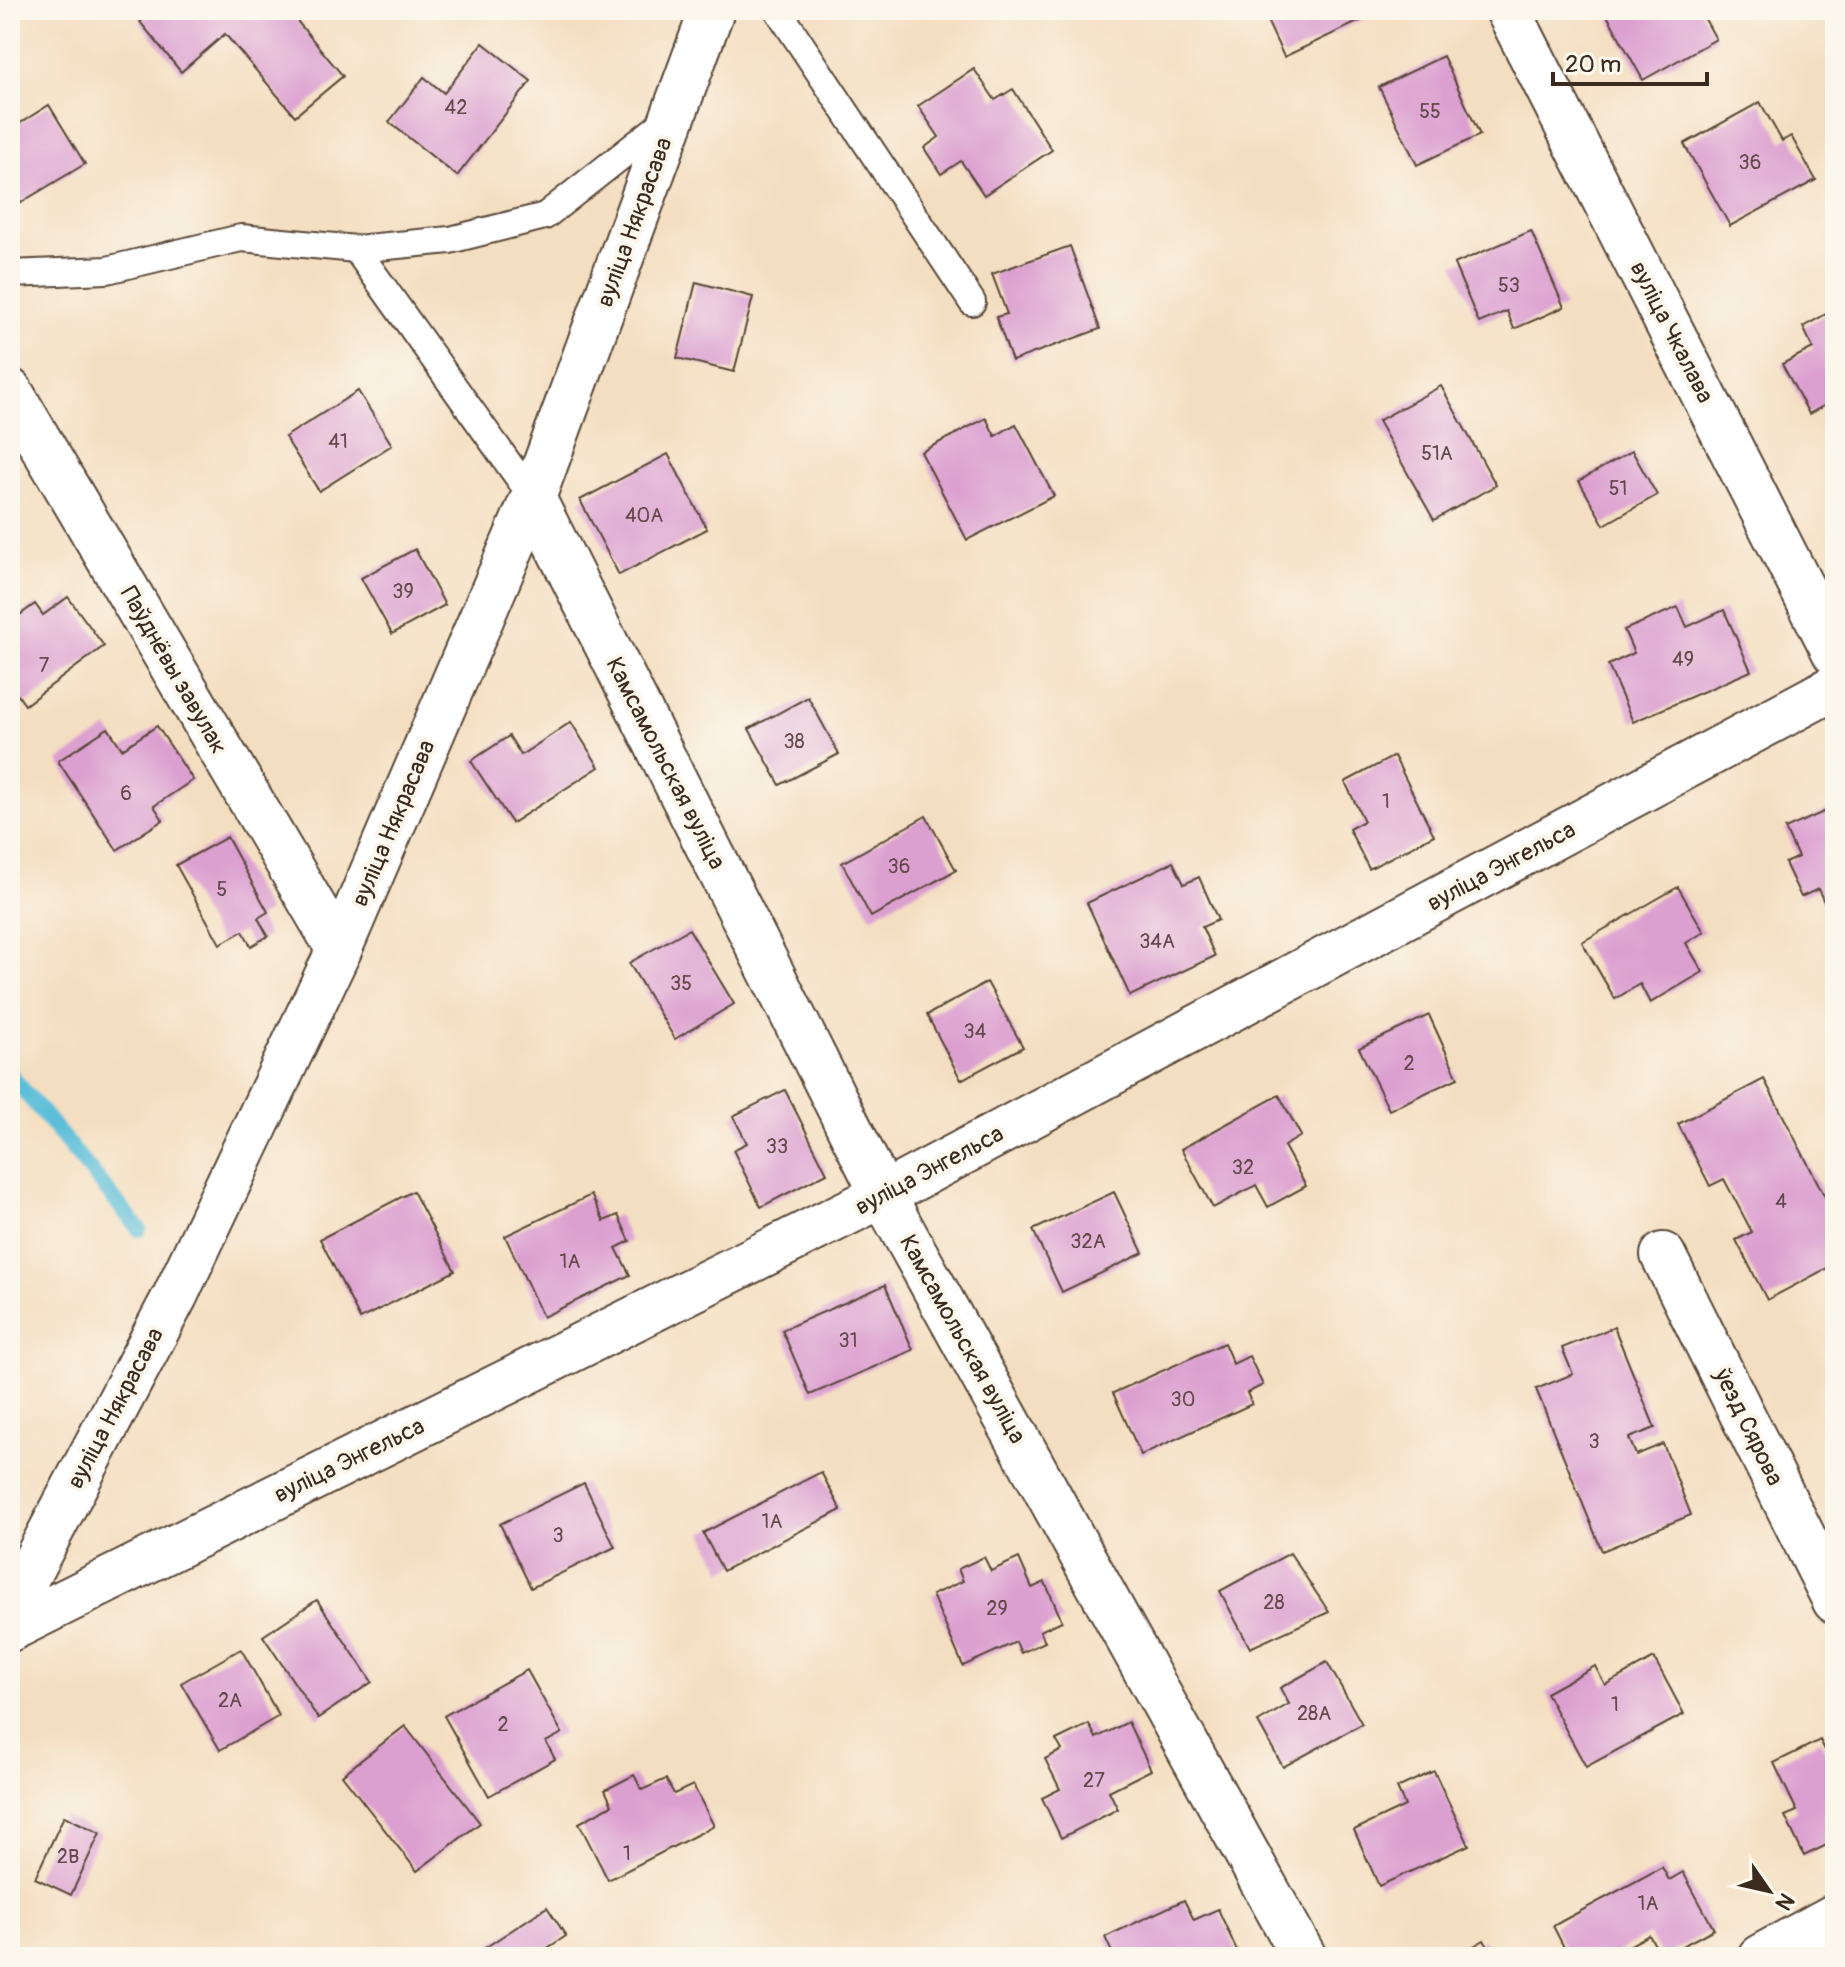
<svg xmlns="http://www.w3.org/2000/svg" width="1845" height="1967" font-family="Pangolin,sans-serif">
<rect width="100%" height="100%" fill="#fbf7ec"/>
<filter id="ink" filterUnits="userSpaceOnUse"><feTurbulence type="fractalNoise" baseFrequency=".0125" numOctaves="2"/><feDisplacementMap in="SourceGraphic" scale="16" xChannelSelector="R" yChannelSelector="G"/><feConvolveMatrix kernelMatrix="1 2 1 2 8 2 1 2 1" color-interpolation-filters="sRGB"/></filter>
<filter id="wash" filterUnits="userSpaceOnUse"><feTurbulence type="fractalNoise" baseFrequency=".006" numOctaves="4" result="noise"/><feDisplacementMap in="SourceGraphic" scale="32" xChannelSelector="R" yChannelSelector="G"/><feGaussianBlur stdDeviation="1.8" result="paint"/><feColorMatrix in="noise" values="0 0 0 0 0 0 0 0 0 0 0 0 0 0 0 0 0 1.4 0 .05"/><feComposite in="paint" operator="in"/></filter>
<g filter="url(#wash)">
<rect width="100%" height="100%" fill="#f4dec1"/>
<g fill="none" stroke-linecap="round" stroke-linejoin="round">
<!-- stream -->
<polyline stroke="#5bbed9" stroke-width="16" points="10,1074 139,1229"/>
</g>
<g id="blocks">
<!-- building -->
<g fill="#db9fd0">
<polygon points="155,10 288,10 343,76 295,116 225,34 181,72 140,22"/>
<polygon points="1267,10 1383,10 1284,57 1263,12"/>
<polygon points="1604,10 1700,10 1716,39 1643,80"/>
<polygon points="483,43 531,81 457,176 389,122 424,77 444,93"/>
<polygon points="1443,56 1480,135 1417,165 1379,87"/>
<polygon points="974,69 995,100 1013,89 1052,150 984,195 961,161 941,174 924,148 939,137 918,106"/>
<polygon points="1760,102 1782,141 1791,136 1816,180 1730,226 1684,144"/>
<polygon points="49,105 85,164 10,209 10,121 14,127"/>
<polygon points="1531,231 1564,307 1514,329 1507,311 1479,323 1454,264"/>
<polygon points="1070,246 1100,329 1012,361 996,317 1007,314 992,274"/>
<polygon points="696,282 753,297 734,372 677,358"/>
<polygon points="1835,309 1835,400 1809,414 1782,364 1813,348 1803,327"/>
<polygon points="1441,386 1496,485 1434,520 1378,421"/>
<polygon points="358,391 392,445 319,491 285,437"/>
<polygon points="986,418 995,436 1016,424 1054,496 967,540 921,452"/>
<polygon points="1632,451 1657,495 1604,525 1579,481"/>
<polygon points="668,454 707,529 619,575 580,500"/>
<polygon points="415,549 445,605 392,634 361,578"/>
<polygon points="68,597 104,646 25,705 10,684 10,622 35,604 43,615"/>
<polygon points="1678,607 1687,627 1724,610 1751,671 1633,722 1608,665 1634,653 1624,630"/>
<polygon points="808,697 839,754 780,785 749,729"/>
<polygon points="571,722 599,767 512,823 471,761 509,736 521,755"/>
<polygon points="157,726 193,780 154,806 163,820 117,850 58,761 108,728 122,749"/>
<polygon points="1394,756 1434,835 1369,869 1349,829 1364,821 1345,782"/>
<polygon points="1828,810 1835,825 1835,902 1826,906 1818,889 1801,897 1785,863 1798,857 1785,829"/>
<polygon points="926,816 956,870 871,917 842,863"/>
<polygon points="227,837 268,912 258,918 268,936 251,946 243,931 220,944 176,865"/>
<polygon points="1173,862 1184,884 1199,877 1218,920 1202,927 1215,956 1130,996 1087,903"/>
<polygon points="1678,887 1704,932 1686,943 1703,972 1650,1003 1640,984 1615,999 1582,942"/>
<polygon points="689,929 734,1004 675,1039 629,963"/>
<polygon points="987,982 1023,1047 961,1080 927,1015"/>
<polygon points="1429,1015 1458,1078 1389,1110 1359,1048"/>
<polygon points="1764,1079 1835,1216 1835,1264 1767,1300 1736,1240 1752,1232 1724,1179 1710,1186 1678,1124"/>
<polygon points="785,1090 827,1173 761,1207 733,1150 747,1143 733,1116"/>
<polygon points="1279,1095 1301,1136 1284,1146 1306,1186 1268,1207 1256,1185 1213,1208 1181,1149"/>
<polygon points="413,1191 455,1271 360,1319 320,1239"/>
<polygon points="1114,1192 1143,1253 1062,1292 1033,1230"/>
<polygon points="591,1195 604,1221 618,1215 630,1241 616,1248 630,1275 543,1317 505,1236"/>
<polygon points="885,1285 913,1350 810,1395 782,1330"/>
<polygon points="1614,1327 1655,1428 1629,1438 1636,1455 1663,1444 1691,1515 1602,1551 1536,1389 1573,1374 1562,1348"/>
<polygon points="1224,1343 1233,1364 1249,1356 1263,1385 1247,1393 1252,1404 1141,1455 1113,1393"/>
<polygon points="821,1472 841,1510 723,1571 703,1533"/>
<polygon points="584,1483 615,1547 531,1588 500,1524"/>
<polygon points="1290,1553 1329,1612 1250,1648 1220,1591"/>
<polygon points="984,1557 991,1571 1019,1558 1032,1588 1045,1582 1062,1621 1040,1631 1045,1642 1021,1653 1016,1642 963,1666 932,1595 963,1581 958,1569"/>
<polygon points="317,1600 372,1682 318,1718 263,1636"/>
<polygon points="241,1649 279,1716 220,1750 181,1683"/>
<polygon points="1654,1658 1684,1714 1586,1767 1546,1693 1595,1666 1605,1685"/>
<polygon points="1327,1662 1362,1724 1283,1767 1258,1722 1289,1704 1280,1688"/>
<polygon points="527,1670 562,1733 546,1742 555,1759 489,1796 444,1716"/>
<polygon points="1128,1722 1151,1770 1109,1791 1118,1809 1061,1838 1042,1798 1060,1789 1045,1759 1062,1750 1056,1740 1089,1724 1096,1738"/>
<polygon points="405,1726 480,1823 417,1871 342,1775"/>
<polygon points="1820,1740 1835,1770 1835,1841 1804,1856 1785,1816 1797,1811 1774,1763"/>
<polygon points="1434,1771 1469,1845 1379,1886 1354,1830 1405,1806 1397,1788"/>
<polygon points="634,1775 642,1790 666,1779 674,1794 693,1785 714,1826 608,1880 579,1823 612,1805 605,1790"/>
<polygon points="64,1816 100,1833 71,1895 35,1878"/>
<polygon points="1662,1867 1669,1880 1683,1872 1714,1929 1662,1957 1649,1935 1608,1957 1569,1957 1553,1926"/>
<polygon points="1184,1900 1194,1920 1218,1909 1240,1957 1114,1957 1105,1937"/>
<polygon points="547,1907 566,1936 546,1949 551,1957 471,1957"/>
<polygon points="1484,1940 1494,1957 1455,1957"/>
</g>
</g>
</g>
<g filter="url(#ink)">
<use href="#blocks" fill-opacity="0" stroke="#574536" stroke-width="2"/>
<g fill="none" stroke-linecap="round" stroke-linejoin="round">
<defs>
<g id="service">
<polyline points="778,10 972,302"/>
<polyline points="356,249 533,498"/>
<polyline points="10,274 107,270 241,238 356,249 450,240 545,216 667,120"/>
</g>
<g id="minor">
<polyline points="1508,10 1835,653"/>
<polyline points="10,391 339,950"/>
<polyline points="533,498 883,1195 1304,1957"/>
<polyline points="1663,1255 1835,1601"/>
<polyline points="10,1609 175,1296 339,950 533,498 712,10"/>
<polyline points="10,1629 883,1195 1835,687"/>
<polyline points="1760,1957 1835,1916"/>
</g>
</defs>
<!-- service casing -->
<use href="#service" stroke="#574536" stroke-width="30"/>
<!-- minor casing -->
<use href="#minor" stroke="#574536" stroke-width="48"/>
<!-- service -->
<use href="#service" stroke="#fff" stroke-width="26"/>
<!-- minor -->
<use href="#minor" stroke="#fff" stroke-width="44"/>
</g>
</g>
<g text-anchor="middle" stroke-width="8" stroke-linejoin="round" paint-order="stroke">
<!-- number labels -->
<g font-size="20" fill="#63474a">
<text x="456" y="114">42</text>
<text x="1430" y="118">55</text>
<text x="1750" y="169">36</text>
<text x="1509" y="292">53</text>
<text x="338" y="448">41</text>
<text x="1437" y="460">51А</text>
<text x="1618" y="495">51</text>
<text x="644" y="522">40А</text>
<text x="403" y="598">39</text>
<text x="1683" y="666">49</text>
<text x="44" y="672">7</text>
<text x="794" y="748">38</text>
<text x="126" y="800">6</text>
<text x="1386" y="808">1</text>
<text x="899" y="873">36</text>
<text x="222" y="896">5</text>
<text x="1157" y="948">34А</text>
<text x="681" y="990">35</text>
<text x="975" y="1038">34</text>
<text x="1409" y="1070">2</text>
<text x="777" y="1153">33</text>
<text x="1243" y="1174">32</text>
<text x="1781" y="1208">4</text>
<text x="1088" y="1248">32А</text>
<text x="570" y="1268">1А</text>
<text x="848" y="1347">31</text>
<text x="1183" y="1406">30</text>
<text x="1594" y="1448">3</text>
<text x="772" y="1528">1А</text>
<text x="558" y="1542">3</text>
<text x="1274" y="1609">28</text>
<text x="997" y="1615">29</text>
<text x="230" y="1707">2А</text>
<text x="1615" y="1711">1</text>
<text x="1314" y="1720">28А</text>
<text x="503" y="1731">2</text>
<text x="1094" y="1787">27</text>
<text x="627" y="1860">1</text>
<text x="68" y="1863">2В</text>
<text x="1648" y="1910">1А</text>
</g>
<!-- street labels -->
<g font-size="24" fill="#3b2a1e" stroke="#fbf7ec">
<text transform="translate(634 222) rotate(-70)" y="8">вуліца Някрасава</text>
<text transform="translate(1672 332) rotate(63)" y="8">вуліца Чкалава</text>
<text transform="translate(174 670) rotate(60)" y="8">Паўднёвы завулак</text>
<text transform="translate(666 763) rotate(63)" y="8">Камсамольская вуліца</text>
<text transform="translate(393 823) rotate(-67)" y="8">вуліца Някрасава</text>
<text transform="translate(1501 866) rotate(-28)" y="8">вуліца Энгельса</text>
<text transform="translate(929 1170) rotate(-28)" y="8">вуліца Энгельса</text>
<text transform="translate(963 1339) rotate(61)" y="8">Камсамольская вуліца</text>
<text transform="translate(115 1408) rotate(-62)" y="8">вуліца Някрасава</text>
<text transform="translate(1749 1427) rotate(64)" y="8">ўезд Сярова</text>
<text transform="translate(349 1460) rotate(-26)" y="8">вуліца Энгельса</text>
</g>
</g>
<!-- margin -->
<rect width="1845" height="1967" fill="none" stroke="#fbf7ec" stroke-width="40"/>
<!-- north arrow -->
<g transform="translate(1769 1891) rotate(124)" stroke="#fbf7ec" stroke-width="6" paint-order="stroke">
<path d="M0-6L14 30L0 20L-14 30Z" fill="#3b2a1e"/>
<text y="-12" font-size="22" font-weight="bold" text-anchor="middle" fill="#3b2a1e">N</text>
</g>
<!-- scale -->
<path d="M1553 72v12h154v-12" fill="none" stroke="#3b2a1e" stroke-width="4"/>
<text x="1565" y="72" font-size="24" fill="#3b2a1e" stroke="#fbf7ec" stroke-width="6" paint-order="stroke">20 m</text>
</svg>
